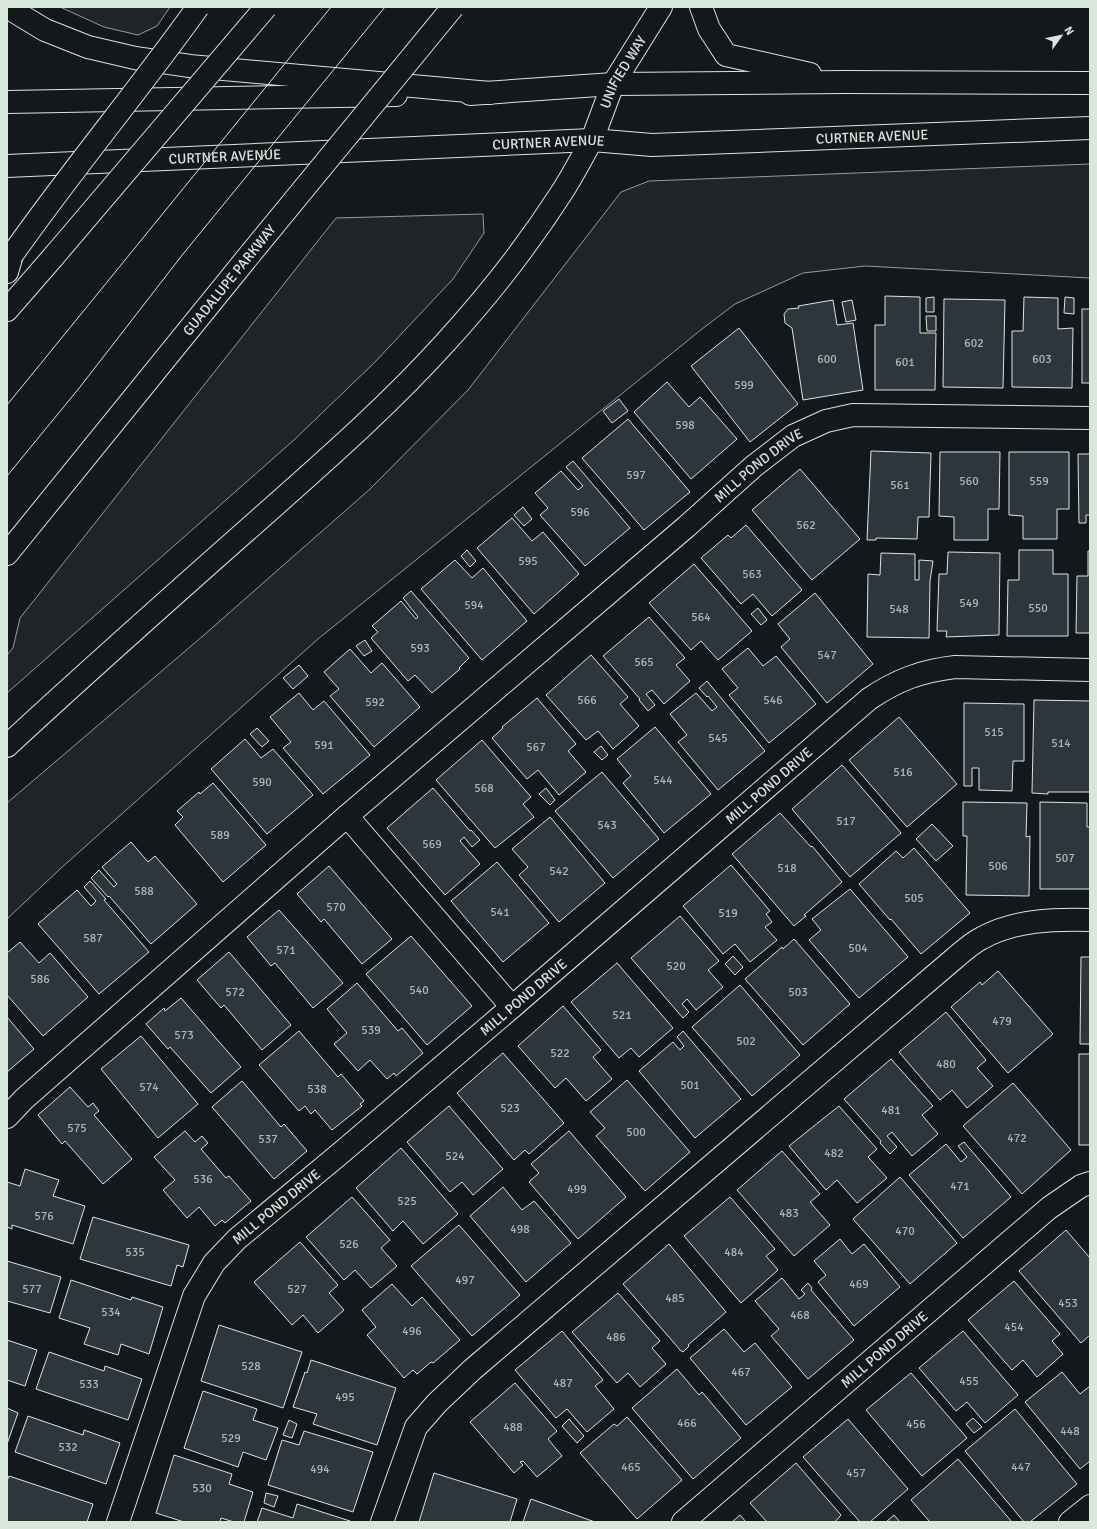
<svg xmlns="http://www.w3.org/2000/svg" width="1097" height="1529" font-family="Signika,sans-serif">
<rect width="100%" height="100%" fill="#14181c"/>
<!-- green -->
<g fill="#202428" stroke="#939e99">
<polygon points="60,7 170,7 157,26 138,35 104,27"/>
<polygon points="1090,164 1090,278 865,266 803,273 735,304 702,329 318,639 60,869 7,919 7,803 204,635 370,489 468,390 621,192 649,181"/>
<polygon points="483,214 484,233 453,279 375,362 294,440 7,693 7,655 13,648 20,618 336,218"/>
</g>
<!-- building -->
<g fill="#2c363c" stroke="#d8e6dc">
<polygon points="885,296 920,297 920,333 936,333 935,390 875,390 875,325 885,325"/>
<polygon points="934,297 934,312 926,312 926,298"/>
<polygon points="1024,297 1058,298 1058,329 1073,328 1072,388 1012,387 1012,331 1023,331"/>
<polygon points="1065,297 1074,298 1074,314 1064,313"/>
<polygon points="944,299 1005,300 1003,388 943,387"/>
<polygon points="833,300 837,325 853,323 863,390 803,400 792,328 785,323 784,314 788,309 799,308 798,306"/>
<polygon points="852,300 856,320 846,322 842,302"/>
<rect x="1082" y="309" width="8" height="74"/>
<polygon points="926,316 936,316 936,331 927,331"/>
<polygon points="739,328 798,404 750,442 691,366"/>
<polygon points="667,382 689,407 700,397 737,439 691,479 634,412"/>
<polygon points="619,399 628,411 612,423 603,411"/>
<polygon points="628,419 690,492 644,530 582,458"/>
<polygon points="871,451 931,453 929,517 918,517 917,539 876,538 876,540 867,540"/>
<polygon points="940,452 1000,452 999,509 988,509 988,540 954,540 954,517 939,516"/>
<polygon points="1009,452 1069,452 1069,509 1057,509 1057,539 1023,539 1023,516 1009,515"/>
<polygon points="1078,454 1090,454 1090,515 1086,515 1086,523 1079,523"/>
<polygon points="573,461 630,528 585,566 540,515 548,508 535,493 561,471 578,490 583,486 566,467"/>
<polygon points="800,469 860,539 812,580 752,510"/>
<polygon points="523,507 532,519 524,526 514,515"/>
<polygon points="512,518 532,541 543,532 579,574 534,614 477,548"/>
<polygon points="746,525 802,590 772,616 753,594 741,604 701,558 728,535 731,538"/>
<polygon points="467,550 476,561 470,567 461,556"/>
<polygon points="1019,550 1053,550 1053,574 1068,574 1068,636 1007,636 1008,580 1019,580"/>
<polygon points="1088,551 1090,551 1090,633 1076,633 1077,576 1088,576"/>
<polygon points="948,552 1000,553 999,635 946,637 947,631 937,631 939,574 947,574"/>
<polygon points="881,553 915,554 915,580 919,580 919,560 933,561 930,581 929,638 867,637 868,574 880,575"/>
<polygon points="455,560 472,578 483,568 527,621 482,660 421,589"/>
<polygon points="694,564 752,631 718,660 701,641 691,650 649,603"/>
<polygon points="411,591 469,658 459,668 460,669 432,693 415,675 408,681 371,638 378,632 372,626 401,601 416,619 418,617 403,598"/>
<polygon points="815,593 873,664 827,703 781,647 790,639 778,624"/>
<polygon points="758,608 767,620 761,625 751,614"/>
<polygon points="649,617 685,658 676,665 690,681 664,704 652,690 646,694 655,705 648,711 639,700 640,699 603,656"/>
<polygon points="365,640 372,651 364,656 356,646"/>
<polygon points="748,648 763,666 776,656 816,704 769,743 729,695 738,688 722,669"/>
<polygon points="350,649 371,673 382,663 420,707 374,747 330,696 339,689 324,672"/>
<polygon points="591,655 628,697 620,704 639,726 613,749 598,731 586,740 546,695"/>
<polygon points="299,665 308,676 293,689 283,678"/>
<polygon points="707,681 765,751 718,790 678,742 687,735 670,714 696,693 712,711 717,707 708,696 707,697 699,688"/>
<polygon points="299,693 313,710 324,701 370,755 323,794 283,748 291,742 270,717"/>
<polygon points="537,698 576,744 568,751 586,772 559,795 538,770 527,779 492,738 503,728 502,727"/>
<polygon points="1034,700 1090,701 1090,792 1048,792 1048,794 1032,793"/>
<polygon points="964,703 1024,704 1024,761 1013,761 1012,791 979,790 979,768 972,768 972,786 964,786"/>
<polygon points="899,717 957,784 907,827 849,760"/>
<polygon points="655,727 711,794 664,833 623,783 631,776 617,759"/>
<polygon points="257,728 269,741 262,747 250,734"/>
<polygon points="245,739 261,758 273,749 313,795 267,834 211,769"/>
<polygon points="482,740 531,797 523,804 534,817 495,848 436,780"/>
<polygon points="601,746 608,755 602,760 594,752"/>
<polygon points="842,765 901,833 850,877 792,809"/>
<polygon points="602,772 659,839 613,878 555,811"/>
<polygon points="213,783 266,845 223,882 175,825 183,817 177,811 199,792 200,794"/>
<polygon points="433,788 470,831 471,830 480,840 472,847 464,837 460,841 480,864 445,895 387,828"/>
<polygon points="546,788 555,800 550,805 539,794"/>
<polygon points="963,802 1027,803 1026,837 1030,836 1029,896 966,895 967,836 963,836"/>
<polygon points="1040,802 1087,803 1087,827 1090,827 1090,889 1040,889"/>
<polygon points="780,813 811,847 812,846 842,882 804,915 806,916 794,926 732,854"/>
<polygon points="550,817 605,883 559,922 519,875 528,867 512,849"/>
<polygon points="932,824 953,846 936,861 916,839"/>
<polygon points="131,842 148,862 155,856 197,904 151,944 109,896 108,897 91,878 99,870 114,887 117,884 102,867"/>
<polygon points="914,848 970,913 921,954 891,919 890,920 859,884 896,851 903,858"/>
<polygon points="497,862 549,923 503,962 451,901"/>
<polygon points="731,865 770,911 766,914 772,922 765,927 777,940 750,962 735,944 723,954 683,906"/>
<polygon points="329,866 392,939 362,964 324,919 321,922 297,894"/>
<polygon points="90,881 106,899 104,900 149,952 99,994 38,924 77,890 91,906 96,901 84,887"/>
<polygon points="850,889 908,957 859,998 809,940 821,930 812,919"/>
<polygon points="279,910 343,983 313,1008 275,963 271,966 247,937"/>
<polygon points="680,916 719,961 708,970 723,987 696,1010 687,999 682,1004 689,1012 683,1018 631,958"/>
<polygon points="411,936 472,1006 427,1045 366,974"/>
<polygon points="794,939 850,1004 803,1045 745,979 782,947 783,949"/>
<polygon points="20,942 39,963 50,953 88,997 43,1036 7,995 7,953"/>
<polygon points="229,952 291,1025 262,1050 224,1005 221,1008 197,980"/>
<polygon points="733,956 743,967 735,975 725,964"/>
<polygon points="1081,957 1090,957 1090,1044 1080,1044"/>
<polygon points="617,963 673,1028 639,1057 631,1048 619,1058 571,1002"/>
<polygon points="998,971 1053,1034 1008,1073 951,1007 980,982 982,985"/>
<polygon points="357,983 398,1031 402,1028 423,1053 396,1076 394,1073 387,1079 370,1060 358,1071 334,1044 347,1033 327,1009"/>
<polygon points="740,985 800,1055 752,1096 692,1027"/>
<polygon points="181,998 241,1067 211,1093 170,1047 168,1049 146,1024 164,1008 165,1011"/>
<polygon points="563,1006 601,1050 593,1057 612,1079 586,1101 566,1078 555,1088 518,1046"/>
<polygon points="946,1012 986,1060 977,1068 993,1086 967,1108 952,1090 940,1100 899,1052"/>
<polygon points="7,1017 34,1049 7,1072"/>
<polygon points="299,1031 338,1077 341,1074 364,1101 360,1104 362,1106 332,1130 315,1110 311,1114 305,1106 299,1111 259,1065"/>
<polygon points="683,1031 741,1099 695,1138 639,1071 673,1042 680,1050 684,1046 677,1037"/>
<polygon points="141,1036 198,1104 158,1138 101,1069"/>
<polygon points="503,1053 564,1123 529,1154 525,1150 514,1160 457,1093"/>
<rect x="1079" y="1054" width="11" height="91"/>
<polygon points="891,1059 933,1106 922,1115 938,1134 912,1156 892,1132 887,1136 897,1147 890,1154 880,1143 881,1141 844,1099"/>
<polygon points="627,1080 690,1152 645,1191 596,1136 605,1128 590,1112"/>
<polygon points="242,1081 281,1127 284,1124 307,1151 274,1179 212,1107"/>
<polygon points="1013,1083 1071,1150 1022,1194 963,1126"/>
<polygon points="70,1087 88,1107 93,1103 99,1111 94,1115 132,1159 103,1184 65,1141 62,1144 38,1115"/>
<polygon points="449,1106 503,1169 473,1195 462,1182 450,1192 407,1142"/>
<polygon points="839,1106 877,1149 868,1157 887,1178 857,1203 837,1180 826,1190 789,1146"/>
<polygon points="185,1131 195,1142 202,1136 208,1143 201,1149 226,1178 229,1176 251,1201 225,1223 222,1220 215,1226 199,1207 187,1218 163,1190 175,1180 154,1157"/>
<polygon points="569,1131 626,1197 578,1239 529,1182 539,1173 531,1164"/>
<polygon points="964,1142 1011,1197 963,1238 909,1175 946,1144 961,1162 967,1157 958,1146"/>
<polygon points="401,1148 458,1214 423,1244 403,1221 393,1231 356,1188"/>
<polygon points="782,1151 820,1194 810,1202 830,1225 794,1256 737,1190"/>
<polygon points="25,1169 59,1180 53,1196 85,1206 73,1244 12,1225 12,1229 7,1227 7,1182 20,1186"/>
<polygon points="900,1177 957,1243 910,1284 853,1219"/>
<polygon points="503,1187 522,1210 534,1201 571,1243 526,1282 470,1216"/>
<polygon points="352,1197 390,1240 381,1248 397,1266 371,1288 355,1270 344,1280 306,1237"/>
<polygon points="730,1197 775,1249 766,1256 778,1270 741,1303 684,1236"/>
<polygon points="93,1217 189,1245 183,1267 177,1265 171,1286 80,1259"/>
<polygon points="459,1225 520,1295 472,1336 411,1266"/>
<polygon points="1066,1230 1090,1258 1090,1335 1081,1343 1019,1271"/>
<polygon points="840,1239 852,1254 864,1244 900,1287 854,1326 818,1282 826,1275 814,1261"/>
<polygon points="300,1242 338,1285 329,1293 344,1310 318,1333 303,1315 292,1325 254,1282"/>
<polygon points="669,1244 726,1312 688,1345 689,1346 683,1352 681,1351 623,1284"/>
<polygon points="7,1261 61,1277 50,1313 7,1301"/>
<polygon points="782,1278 799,1299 805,1294 801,1290 808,1283 812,1288 811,1290 854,1340 808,1379 771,1336 779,1329 755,1301"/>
<polygon points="71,1280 131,1300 132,1297 163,1307 149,1354 121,1344 118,1355 84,1344 90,1328 59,1318"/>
<polygon points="1014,1281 1060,1334 1052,1341 1063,1354 1037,1377 1023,1360 1012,1370 968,1320"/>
<polygon points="392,1284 412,1306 422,1297 460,1340 433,1363 431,1362 417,1374 413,1370 404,1378 367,1335 376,1327 362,1310"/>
<polygon points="618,1293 660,1341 652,1348 666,1364 640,1387 628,1373 617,1383 572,1332"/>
<polygon points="219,1325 302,1352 283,1408 201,1381"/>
<polygon points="724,1329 744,1352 755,1343 792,1387 746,1425 690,1358"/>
<polygon points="562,1331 603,1380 595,1386 614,1409 587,1432 567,1409 556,1418 515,1370"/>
<polygon points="963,1331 1018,1395 985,1423 967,1402 956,1411 919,1368"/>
<polygon points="7,1340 37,1350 25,1386 7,1380"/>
<polygon points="49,1352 104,1371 105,1366 142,1379 128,1420 36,1389"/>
<polygon points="311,1360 396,1388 377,1445 313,1424 317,1414 293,1407 305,1372 307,1373"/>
<polygon points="677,1369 699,1395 702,1392 741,1438 693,1479 632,1408"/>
<polygon points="1062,1372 1080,1394 1090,1386 1090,1461 1080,1469 1025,1402"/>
<polygon points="911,1373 967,1438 922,1476 866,1410"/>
<polygon points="515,1383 557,1431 548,1439 562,1456 537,1477 523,1461 520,1462 523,1465 514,1473 470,1422"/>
<polygon points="203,1391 257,1409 253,1420 278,1428 266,1460 243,1452 238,1467 184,1448"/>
<polygon points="7,1408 18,1413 7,1444"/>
<polygon points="1015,1409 1077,1484 1030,1522 1024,1522 965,1451"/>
<polygon points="28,1416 83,1435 84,1430 120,1443 106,1484 15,1452"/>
<polygon points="627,1417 682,1480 637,1519 580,1453 614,1424 617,1426"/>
<polygon points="973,1418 982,1427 974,1433 966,1424"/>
<polygon points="569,1419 584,1436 577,1443 562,1426"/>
<polygon points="848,1419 908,1489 870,1522 860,1522 803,1457"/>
<polygon points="289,1420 297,1424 292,1438 283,1435"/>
<polygon points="304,1431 373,1452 353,1512 268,1485 282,1440 299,1445"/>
<polygon points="174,1455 232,1474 229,1484 253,1492 244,1522 234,1522 221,1518 220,1522 184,1522 156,1513"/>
<polygon points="958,1459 1012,1522 930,1522 911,1500"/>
<polygon points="796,1463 841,1515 835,1522 767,1522 750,1503"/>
<polygon points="434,1473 517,1499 510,1522 419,1522"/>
<polygon points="9,1476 93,1504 87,1522 7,1522 7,1481"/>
<polygon points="266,1493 278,1496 274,1507 264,1503"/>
<polygon points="531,1499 595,1522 523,1522"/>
<polygon points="297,1504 350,1521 350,1522 257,1522 262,1508 293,1518"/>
<polygon points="740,1515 746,1522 732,1522"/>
<polygon points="894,1515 900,1522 886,1522"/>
</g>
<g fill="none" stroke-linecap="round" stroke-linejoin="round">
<defs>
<g id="street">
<polyline points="347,816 512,1007"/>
<path id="s1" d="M7 1117 24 1099 347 816 686 527 754 466 793 436 826 421 853 415 1090 418"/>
<path id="s2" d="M118 1522 194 1296 214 1263 237 1239 342 1152 512 1007 869 699C897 680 921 671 955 667L1090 670"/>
<path d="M382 1522 416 1427 437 1403 473 1369 955 958C963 951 972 943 982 938 1015 920 1053 919 1090 920"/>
<path id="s3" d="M683 1522 1049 1208 1081 1186 1090 1183"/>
<polyline points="1070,1522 1090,1506"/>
</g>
<g id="primary">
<polyline points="701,7 709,29 726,55 810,74"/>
<polyline points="470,94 613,84 844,82 1090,83"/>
<polyline points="7,102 396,95"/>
<path id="s4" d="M592 140 613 84 661 7"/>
<path id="s5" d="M7 166 592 140 652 145 1090 128"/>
</g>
<g id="highway">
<polyline points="7,7 45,30 88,47 135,58 190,66 490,93"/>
<polyline points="7,272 12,255"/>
<polyline points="7,310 54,256"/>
<polyline points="7,554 251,253"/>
<path d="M7 746C91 668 177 592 263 516 326 460 389 405 445 343 488 296 528 245 562 192 573 175 582 157 592 140"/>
</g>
</defs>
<!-- street casing -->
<use href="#street" stroke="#d8e6dc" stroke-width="24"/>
<!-- primary casing -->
<use href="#primary" stroke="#d8e6dc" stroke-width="24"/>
<!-- highway casing -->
<use href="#highway" stroke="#d8e6dc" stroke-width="24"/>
<!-- street -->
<use href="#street" stroke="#14181c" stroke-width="22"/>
<!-- primary -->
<use href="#primary" stroke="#14181c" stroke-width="22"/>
<!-- highway -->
<use href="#highway" stroke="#14181c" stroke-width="22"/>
<!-- tram -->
<g stroke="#d8e6dc" stroke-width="1">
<polyline points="7,405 331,7"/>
<polyline points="7,476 80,387 183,254 385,7"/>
</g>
<defs>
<g id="highway-bridge">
<polyline points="251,253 453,7"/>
<path d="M12 255C71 171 138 91 198 7"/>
<polyline points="54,256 266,7"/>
</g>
</defs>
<!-- highway-bridge casing -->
<use href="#highway-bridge" stroke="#d8e6dc" stroke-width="24" stroke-linecap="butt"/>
<!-- highway-bridge -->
<use href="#highway-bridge" stroke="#14181c" stroke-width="22"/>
</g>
<g text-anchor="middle" stroke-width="3" stroke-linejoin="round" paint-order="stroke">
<!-- number labels -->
<g font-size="12" fill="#adbab4">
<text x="974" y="347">602</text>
<text x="827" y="363">600</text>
<text x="1042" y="363">603</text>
<text x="905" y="366">601</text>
<text x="744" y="389">599</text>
<text x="685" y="429">598</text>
<text x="636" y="479">597</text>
<text x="969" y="485">560</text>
<text x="1039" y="485">559</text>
<text x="900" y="489">561</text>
<text x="580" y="516">596</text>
<text x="806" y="529">562</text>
<text x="528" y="565">595</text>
<text x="752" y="578">563</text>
<text x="969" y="607">549</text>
<text x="474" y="609">594</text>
<text x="1038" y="612">550</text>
<text x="899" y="613">548</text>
<text x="701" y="621">564</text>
<text x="420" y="652">593</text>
<text x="827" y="659">547</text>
<text x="644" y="666">565</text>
<text x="587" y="704">566</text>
<text x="773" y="704">546</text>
<text x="375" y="706">592</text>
<text x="994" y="736">515</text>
<text x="718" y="742">545</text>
<text x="1061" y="747">514</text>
<text x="324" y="749">591</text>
<text x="536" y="751">567</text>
<text x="903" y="776">516</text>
<text x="663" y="784">544</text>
<text x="262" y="786">590</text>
<text x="484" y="792">568</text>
<text x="846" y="825">517</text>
<text x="607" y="829">543</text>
<text x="220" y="839">589</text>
<text x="432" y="848">569</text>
<text x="1065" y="862">507</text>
<text x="998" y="870">506</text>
<text x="787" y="872">518</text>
<text x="559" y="875">542</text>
<text x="144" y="895">588</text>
<text x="914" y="902">505</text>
<text x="336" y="911">570</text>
<text x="500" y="916">541</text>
<text x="728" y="917">519</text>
<text x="93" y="942">587</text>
<text x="858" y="952">504</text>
<text x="286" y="954">571</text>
<text x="676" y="970">520</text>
<text x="40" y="983">586</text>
<text x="419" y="994">540</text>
<text x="235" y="996">572</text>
<text x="798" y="996">503</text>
<text x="622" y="1019">521</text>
<text x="1002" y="1025">479</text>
<text x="371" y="1034">539</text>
<text x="184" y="1039">573</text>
<text x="746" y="1045">502</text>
<text x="560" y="1057">522</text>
<text x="946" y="1068">480</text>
<text x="690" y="1089">501</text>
<text x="149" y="1091">574</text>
<text x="317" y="1093">538</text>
<text x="510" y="1112">523</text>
<text x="891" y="1114">481</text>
<text x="77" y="1132">575</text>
<text x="636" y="1136">500</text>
<text x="1017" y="1142">472</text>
<text x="268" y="1143">537</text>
<text x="834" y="1157">482</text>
<text x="455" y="1160">524</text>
<text x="203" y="1183">536</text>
<text x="960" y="1190">471</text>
<text x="577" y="1193">499</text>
<text x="407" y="1205">525</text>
<text x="789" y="1217">483</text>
<text x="44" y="1220">576</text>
<text x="520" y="1233">498</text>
<text x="905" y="1235">470</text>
<text x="349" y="1248">526</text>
<text x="135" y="1256">535</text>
<text x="734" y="1256">484</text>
<text x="465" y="1284">497</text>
<text x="859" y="1288">469</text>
<text x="32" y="1293">577</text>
<text x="297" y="1293">527</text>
<text x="675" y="1302">485</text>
<text x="1068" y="1307">453</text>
<text x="111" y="1316">534</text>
<text x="800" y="1319">468</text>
<text x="1014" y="1331">454</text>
<text x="412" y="1335">496</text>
<text x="616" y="1341">486</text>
<text x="251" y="1370">528</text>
<text x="741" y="1376">467</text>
<text x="969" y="1385">455</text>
<text x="563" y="1387">487</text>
<text x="89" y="1388">533</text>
<text x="345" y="1401">495</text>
<text x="687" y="1427">466</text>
<text x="916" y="1428">456</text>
<text x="513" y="1431">488</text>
<text x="1070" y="1435">448</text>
<text x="231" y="1442">529</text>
<text x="68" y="1451">532</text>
<text x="631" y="1471">465</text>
<text x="1021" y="1471">447</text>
<text x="320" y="1473">494</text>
<text x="856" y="1477">457</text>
<text x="202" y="1492">530</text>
</g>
<!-- street labels -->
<g font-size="14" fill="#d8e6dc" stroke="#14181c">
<text dy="5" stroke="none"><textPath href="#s4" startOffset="75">UNIFIED WAY</textPath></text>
<text dy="5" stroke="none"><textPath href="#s5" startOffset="866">CURTNER AVENUE</textPath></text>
<text dy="5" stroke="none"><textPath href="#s5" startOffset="542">CURTNER AVENUE</textPath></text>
<text dy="5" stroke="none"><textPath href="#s5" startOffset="218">CURTNER AVENUE</textPath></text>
<text transform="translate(229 280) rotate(-51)" y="5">GUADALUPE PARKWAY</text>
<text dy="5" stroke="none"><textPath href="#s1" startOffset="995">MILL POND DRIVE</textPath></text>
<text dy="5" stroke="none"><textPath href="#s2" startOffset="1009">MILL POND DRIVE</textPath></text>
<text dy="5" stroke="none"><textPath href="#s2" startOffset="685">MILL POND DRIVE</textPath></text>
<text dy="5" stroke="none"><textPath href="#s2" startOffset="361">MILL POND DRIVE</textPath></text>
<text dy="5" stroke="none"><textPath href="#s3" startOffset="265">MILL POND DRIVE</textPath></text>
</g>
</g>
<!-- border -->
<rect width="1097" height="1529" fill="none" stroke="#d8e6dc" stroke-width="16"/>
<!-- north arrow -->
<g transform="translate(1061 36) rotate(57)" stroke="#14181c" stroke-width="3" paint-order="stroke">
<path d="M0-3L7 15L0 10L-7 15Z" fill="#d8e6dc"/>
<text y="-6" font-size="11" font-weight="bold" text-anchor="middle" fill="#d8e6dc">N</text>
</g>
</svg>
